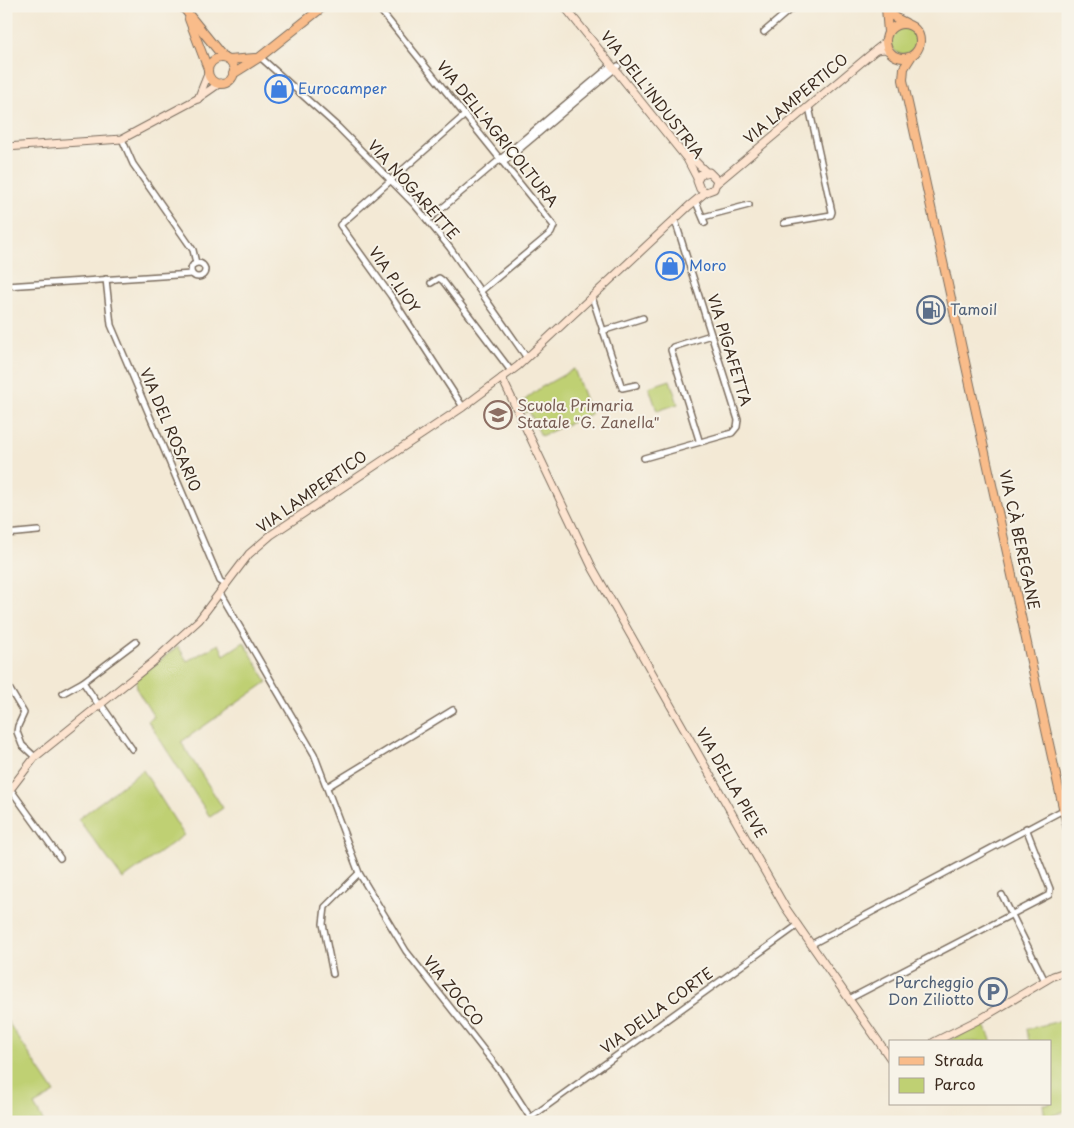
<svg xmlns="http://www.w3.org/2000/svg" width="1074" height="1128" font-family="'Playpen Sans',sans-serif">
<rect width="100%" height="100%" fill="#f7f3e8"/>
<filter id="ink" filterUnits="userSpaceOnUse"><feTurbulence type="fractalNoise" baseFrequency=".02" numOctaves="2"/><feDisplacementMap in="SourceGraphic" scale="10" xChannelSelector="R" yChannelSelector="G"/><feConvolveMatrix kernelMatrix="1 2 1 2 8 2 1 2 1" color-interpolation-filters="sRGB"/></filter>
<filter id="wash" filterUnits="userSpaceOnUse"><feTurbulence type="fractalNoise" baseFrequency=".0096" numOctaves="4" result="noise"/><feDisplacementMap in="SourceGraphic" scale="20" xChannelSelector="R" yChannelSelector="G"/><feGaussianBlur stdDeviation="1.12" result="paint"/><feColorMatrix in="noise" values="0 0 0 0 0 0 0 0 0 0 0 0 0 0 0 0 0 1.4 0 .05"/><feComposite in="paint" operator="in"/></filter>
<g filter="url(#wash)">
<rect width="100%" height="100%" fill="#f3e9d5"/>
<!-- green -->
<g fill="#bfd073" stroke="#7d7d48">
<circle cx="903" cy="41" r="13"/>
<polygon points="574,369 591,414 541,436 529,411 524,413 520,404 540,388"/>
<polygon points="670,380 678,404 657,411 649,387"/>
<polygon points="244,642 267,682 181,742 223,808 210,817 148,721 154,717 137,690 136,679 178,646 187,661 219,644 224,655"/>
<polygon points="143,770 184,835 123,879 78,819"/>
<polygon points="6,1019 55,1093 34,1105 44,1122 6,1122"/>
<polygon points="1068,1019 1068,1110 1045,1118 1043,1104 1050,1104 1050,1042 1029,1042 1027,1029"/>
<polygon points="984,1023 992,1042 946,1042"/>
</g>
</g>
<g filter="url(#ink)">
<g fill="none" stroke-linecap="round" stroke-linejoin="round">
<defs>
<g id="street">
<polyline points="377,6 554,226 551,233 481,291"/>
<polyline points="764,32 794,6"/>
<polyline points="260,57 338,127 414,204 450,248 527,358"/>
<polyline points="122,139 133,164 193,250 196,263"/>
<polyline points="504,162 618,66"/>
<polyline points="696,202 705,223"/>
<polyline points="703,217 749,205"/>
<polyline points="428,220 612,65"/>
<polyline points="784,223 831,215 832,212 809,107"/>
<circle cx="198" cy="270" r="7"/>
<polyline points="106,279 111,325 220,581 226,585"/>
<polyline points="431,283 439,278 443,281 511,371"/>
<polyline points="6,286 192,274"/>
<polyline points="592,297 622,388 636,385"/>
<polyline points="602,331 643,318"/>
<polyline points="463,407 391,296 340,225 465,115"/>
<polyline points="699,440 671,350 673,347 711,335"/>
<polyline points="644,458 732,433 737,427 738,420 675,220"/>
<polyline points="6,534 38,531"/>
<polyline points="220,593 314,754 359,873 406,951 501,1072 533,1122"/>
<polyline points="9,688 24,713 18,726 17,732 22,745 35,757"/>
<polyline points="63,693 83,682"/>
<polyline points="100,703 132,749"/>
<polyline points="98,704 83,682 136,642"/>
<polyline points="327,787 453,710"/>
<polyline points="11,790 60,858"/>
<polyline points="1002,895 1045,981"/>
<polyline points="812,944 1063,810"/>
<polyline points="333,974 323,924 325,907 359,873"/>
<polyline points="849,999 1049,895 1050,889 1026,828"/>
<polyline points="530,1118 798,925"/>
</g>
<g id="secondary">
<polyline points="564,6 687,159 697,178"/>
<polyline points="876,50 885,49 890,52"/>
<polyline points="198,99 208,74"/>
<polyline points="6,147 122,139 197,99 220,83"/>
<polyline points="687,153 706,172"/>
<polyline points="717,183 882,45 886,39"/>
<polyline points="502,378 592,567 785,907 890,1058"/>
<polyline points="6,795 35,757 153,662 199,620 249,554 271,535 463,407 518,366 689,206 706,192 714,189 717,180 709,172 701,174 697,181 700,189 706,192"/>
<polyline points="934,1042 982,1018 1053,976 1068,971"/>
</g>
<g id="primary">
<polyline points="182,6 224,58"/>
<polyline points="887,6 894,17 906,23"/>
<polyline points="886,8 888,32"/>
<polyline points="189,19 208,69"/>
<circle cx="903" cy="41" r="17"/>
<polyline points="911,57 904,68 903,80 1068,830"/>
<circle cx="221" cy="71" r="13"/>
<polyline points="228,60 255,58"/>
<polyline points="233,74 260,57 324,6"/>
</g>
</defs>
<!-- street casing -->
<use href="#street" stroke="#7b6d5e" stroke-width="8"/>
<!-- secondary casing -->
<use href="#secondary" stroke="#7b6d5e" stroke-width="9"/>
<!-- primary casing -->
<use href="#primary" stroke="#7b6d5e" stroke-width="10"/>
<!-- street -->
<use href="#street" stroke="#fff" stroke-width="5"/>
<!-- secondary -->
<use href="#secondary" stroke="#fde4d0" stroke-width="7"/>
<!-- primary -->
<use href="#primary" stroke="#f9bc8a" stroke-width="8"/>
</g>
</g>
<!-- icons -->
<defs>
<symbol id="shop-ring" viewBox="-11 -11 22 22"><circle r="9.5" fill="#f7f3e8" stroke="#3f7fe0" stroke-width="1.5"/><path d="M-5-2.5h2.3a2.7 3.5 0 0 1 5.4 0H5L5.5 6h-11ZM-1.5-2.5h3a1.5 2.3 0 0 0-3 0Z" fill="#3f7fe0"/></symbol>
<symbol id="fuel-ring" viewBox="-11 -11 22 22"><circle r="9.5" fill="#f7f3e8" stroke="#5c6f8a" stroke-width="1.5"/><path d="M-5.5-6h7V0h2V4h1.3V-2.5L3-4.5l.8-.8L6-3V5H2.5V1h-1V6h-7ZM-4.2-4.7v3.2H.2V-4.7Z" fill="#5c6f8a"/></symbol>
<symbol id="school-ring" viewBox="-11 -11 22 22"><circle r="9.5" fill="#f7f3e8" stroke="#8d6e63" stroke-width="1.5"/><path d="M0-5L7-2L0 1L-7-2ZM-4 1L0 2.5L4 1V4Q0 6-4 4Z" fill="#8d6e63"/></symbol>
<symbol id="parking-ring" viewBox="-11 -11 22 22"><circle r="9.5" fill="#f7f3e8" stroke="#5c6f8a" stroke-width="1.5"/><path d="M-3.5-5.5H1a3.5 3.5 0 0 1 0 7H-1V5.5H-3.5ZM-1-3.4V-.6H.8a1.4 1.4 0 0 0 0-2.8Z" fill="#5c6f8a"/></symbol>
</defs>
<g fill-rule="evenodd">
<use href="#shop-ring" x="263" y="73" width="32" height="32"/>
<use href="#shop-ring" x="654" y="250" width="32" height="32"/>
<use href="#fuel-ring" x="915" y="294" width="32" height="32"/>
<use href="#school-ring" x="482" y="399" width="32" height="32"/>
<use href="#parking-ring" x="977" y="976" width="32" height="32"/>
</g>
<g text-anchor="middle" stroke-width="4" stroke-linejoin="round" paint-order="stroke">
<!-- shop labels -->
<g font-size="15" fill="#366cbe" stroke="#f7f3e8" text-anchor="start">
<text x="298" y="94">Eurocamper</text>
<text x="689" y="271">Moro</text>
</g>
<!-- street labels -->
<g font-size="15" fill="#3b2a1e" stroke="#f7f3e8">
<text transform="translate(652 95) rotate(52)" y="5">VIA DELL'INDUSTRIA</text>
<text transform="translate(796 99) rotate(-40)" y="5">VIA LAMPERTICO</text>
<text transform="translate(497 134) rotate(51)" y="5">VIA DELL'AGRICOLTURA</text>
<text transform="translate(413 190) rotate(48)" y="5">VIA NOGARETTE</text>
<text transform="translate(394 280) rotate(55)" y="5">VIA P.LIOY</text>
<text transform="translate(729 350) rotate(73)" y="5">VIA PIGAFETTA</text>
<text transform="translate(170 430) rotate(67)" y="5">VIA DEL ROSARIO</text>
<text transform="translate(312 492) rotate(-35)" y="5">VIA LAMPERTICO</text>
<text transform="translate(1019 540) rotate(78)" y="5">VIA CÀ BEREGANE</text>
<text transform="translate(731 783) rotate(60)" y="5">VIA DELLA PIEVE</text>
<text transform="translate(453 991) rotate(51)" y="5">VIA ZOCCO</text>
<text transform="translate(657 1011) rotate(-36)" y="5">VIA DELLA CORTE</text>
</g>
<!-- service labels -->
<g font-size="15" fill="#4e5e75" stroke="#f7f3e8" text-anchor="start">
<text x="950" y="315">Tamoil</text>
<text x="974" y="988" text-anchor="end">Parcheggio<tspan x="974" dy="17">Don Ziliotto</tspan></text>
</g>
<!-- education labels -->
<g font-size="15" fill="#785e54" stroke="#f7f3e8" text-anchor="start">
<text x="517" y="411">Scuola Primaria<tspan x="517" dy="17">Statale "G. Zanella"</tspan></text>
</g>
</g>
<!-- margin -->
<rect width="1074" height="1128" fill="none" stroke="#f7f3e8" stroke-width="25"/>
<!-- legend -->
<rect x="889" y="1040" width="162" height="65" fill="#f7f3e8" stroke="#aca397"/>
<rect x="899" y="1057" width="25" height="8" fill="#f9bc8a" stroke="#aca397"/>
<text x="934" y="1066" font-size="15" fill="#3b2a1e">Strada</text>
<rect x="899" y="1078" width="25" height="15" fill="#bfd073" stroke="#aca397"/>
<text x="934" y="1090" font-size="15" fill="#3b2a1e">Parco</text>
</svg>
